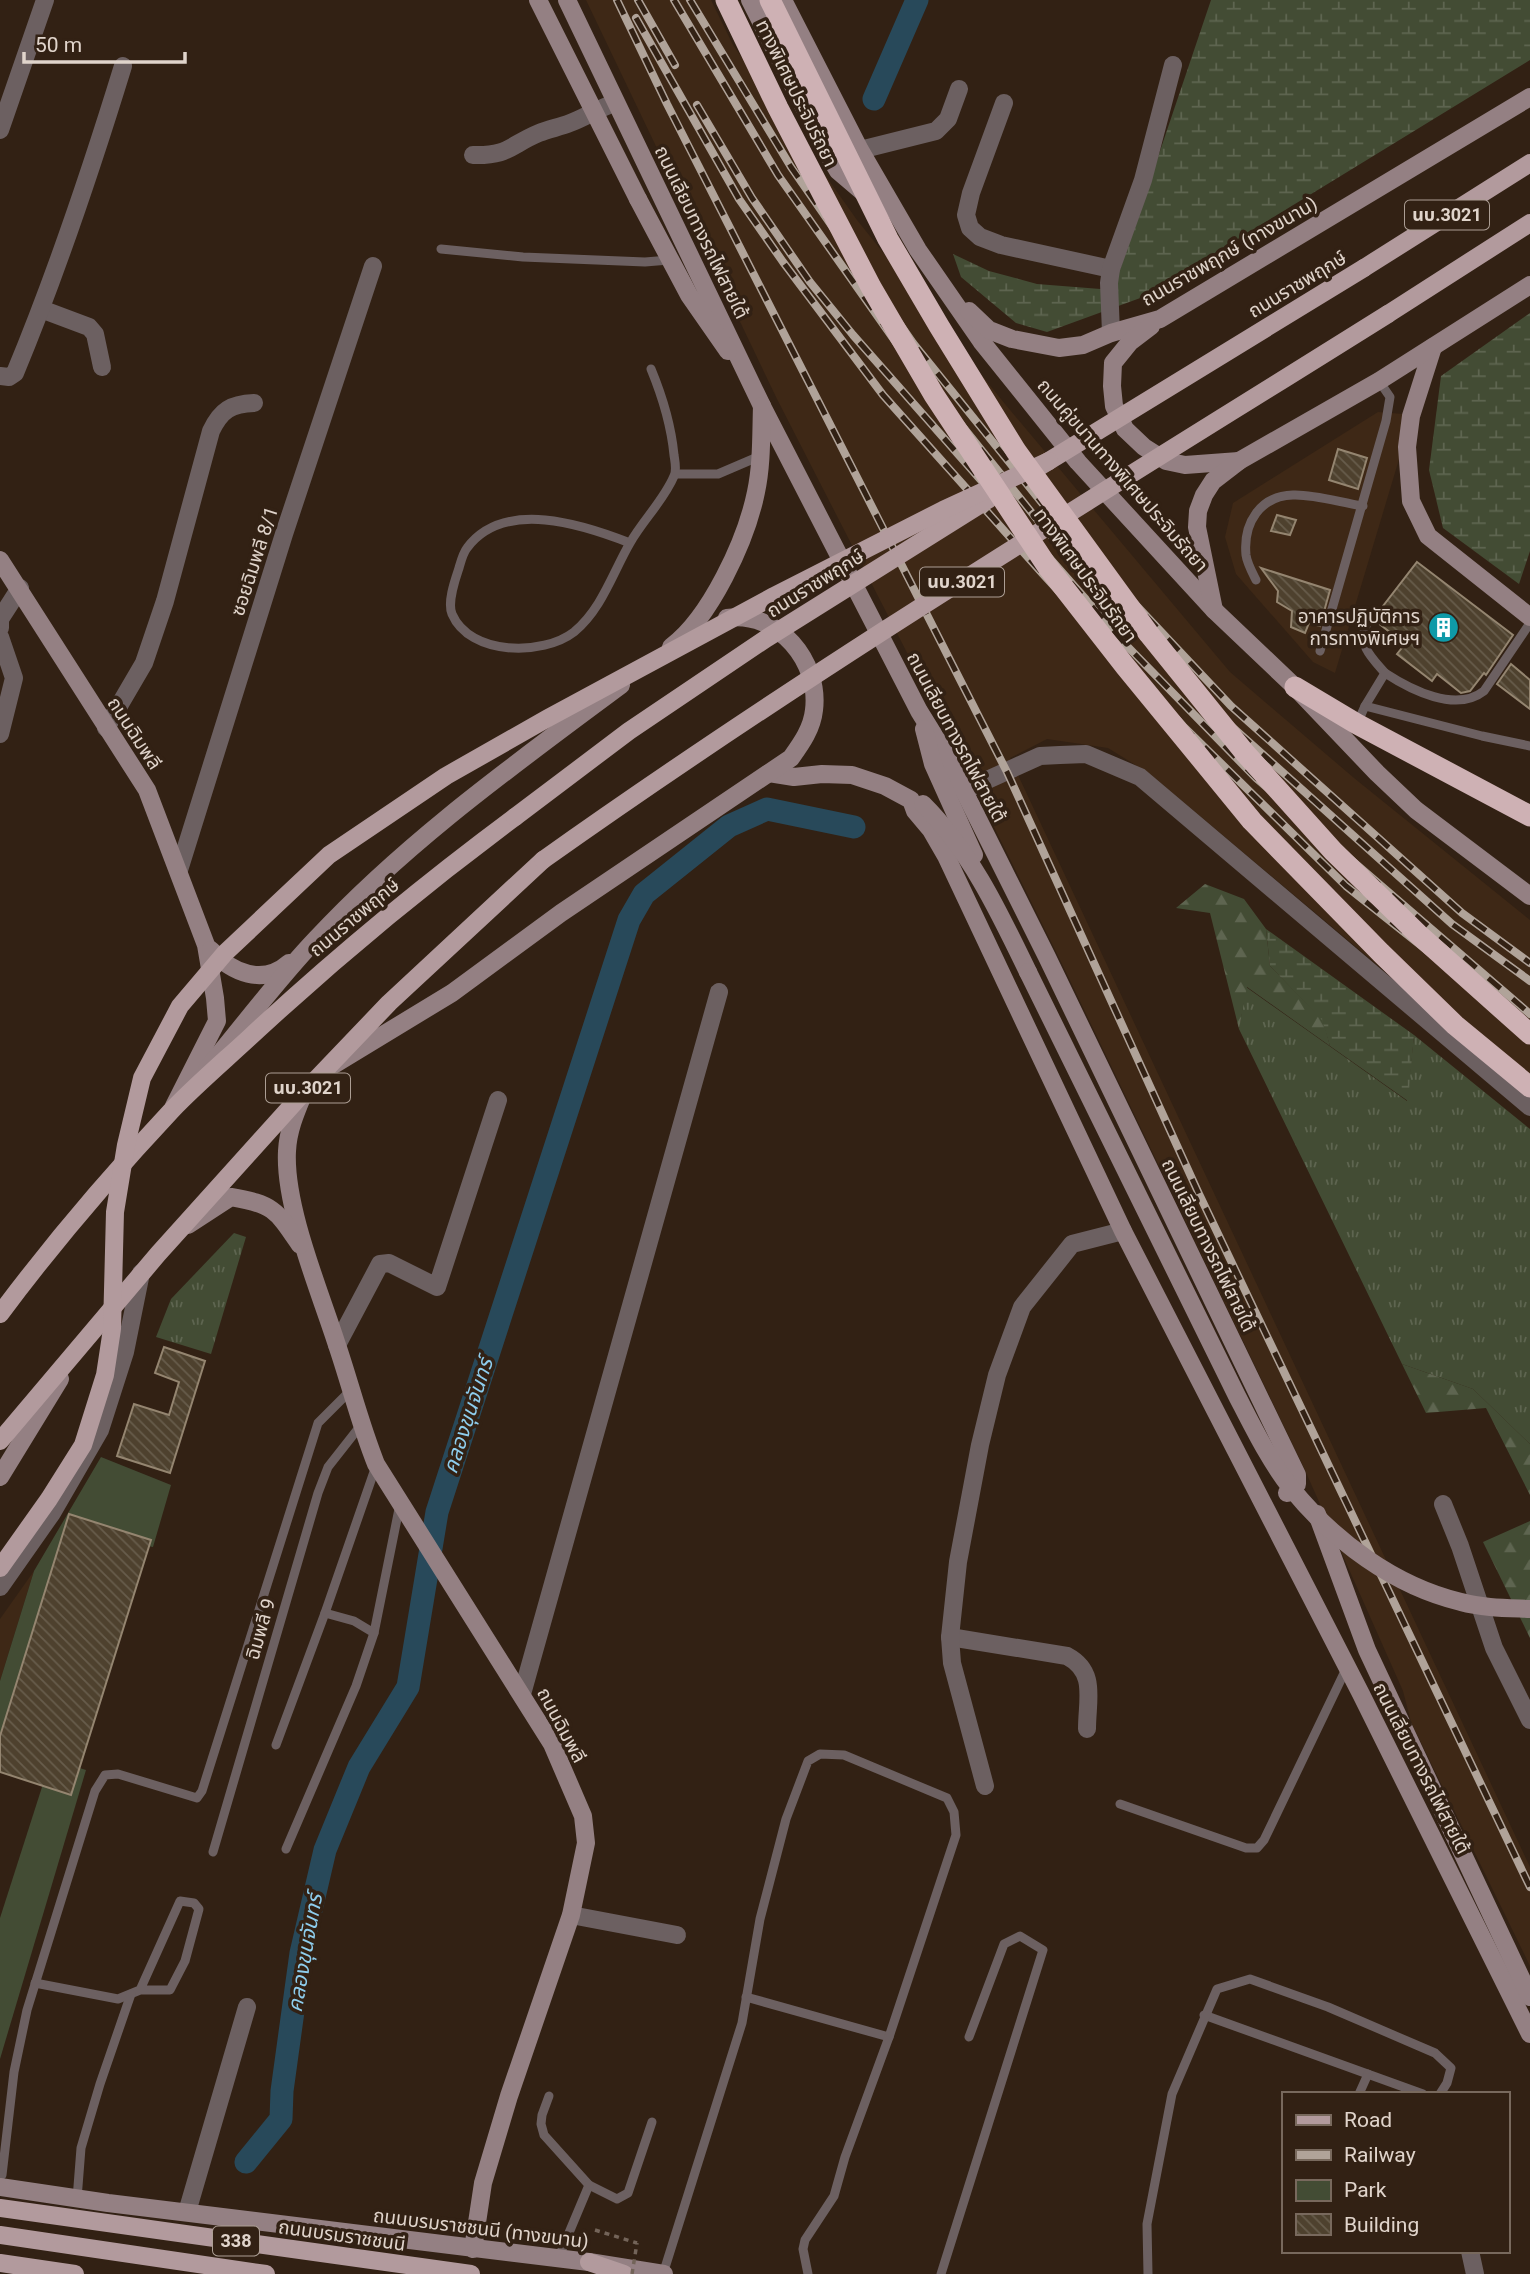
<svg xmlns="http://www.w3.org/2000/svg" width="1530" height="2274" font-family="Roboto,'Noto Sans Thai',sans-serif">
<defs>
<pattern id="grass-tufts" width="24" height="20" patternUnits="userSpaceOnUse" patternTransform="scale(1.75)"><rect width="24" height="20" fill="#434c34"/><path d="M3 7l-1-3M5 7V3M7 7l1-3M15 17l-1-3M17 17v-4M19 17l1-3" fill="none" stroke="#5e6550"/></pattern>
<pattern id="forest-firs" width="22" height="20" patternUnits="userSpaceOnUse" patternTransform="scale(1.75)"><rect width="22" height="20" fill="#434c34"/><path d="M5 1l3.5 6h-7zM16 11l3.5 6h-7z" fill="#5e6550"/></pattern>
<pattern id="wetland-marsh" width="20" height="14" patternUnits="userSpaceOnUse" patternTransform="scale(1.75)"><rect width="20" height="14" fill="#434c34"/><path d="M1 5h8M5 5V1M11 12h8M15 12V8" fill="none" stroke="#5e6550"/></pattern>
<pattern id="building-back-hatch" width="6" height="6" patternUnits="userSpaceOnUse" patternTransform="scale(1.75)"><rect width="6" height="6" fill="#4e412e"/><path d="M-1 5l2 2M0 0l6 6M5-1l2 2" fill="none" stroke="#675c4b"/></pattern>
</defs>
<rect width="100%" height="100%" fill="#322114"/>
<!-- built -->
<g fill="#3e2816">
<polygon points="586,0 711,0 733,45 857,220 1005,404 1230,672 1354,778 1530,920 1530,1093 1150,774 1108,748 1047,739 1010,758 1530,1867 1530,1966 1411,1722 1403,1691 1304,1468 1065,970 921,680 777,399"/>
<polygon points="1378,412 1403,414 1400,456 1335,673 1313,662 1236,574 1225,537 1233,503"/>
<polygon points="34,1571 0,1681 0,1619"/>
</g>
<!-- grass -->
<g fill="url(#grass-tufts)">
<polygon points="1246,987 1407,1101 1414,1035 1530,1129 1530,1444 1473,1389 1402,1364 1239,1029"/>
<polygon points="234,1233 246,1237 211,1354 156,1337 171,1299"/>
</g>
<!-- forest -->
<g fill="url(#forest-firs)">
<polygon points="1205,884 1244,899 1266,929 1270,966 1323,1020 1330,1046 1247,987 1239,1029 1210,913 1176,908"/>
<polygon points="1402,1364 1473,1389 1530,1444 1530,1495 1486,1408 1426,1413"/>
<polygon points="1530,1521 1530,1638 1483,1542"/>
</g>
<!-- wetland -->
<g fill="url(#wetland-marsh)">
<polygon points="1211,0 1530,0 1530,60 1143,297 1047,332 1016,323 961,277 953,254 989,271 1037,284 1113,290"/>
<polygon points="1530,313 1530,551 1519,584 1443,528 1429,470 1441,376"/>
<polygon points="1266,929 1414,1035 1408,1101 1330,1046 1322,1020 1270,966"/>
</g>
<!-- green -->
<g fill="#434c34">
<polygon points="101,1457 171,1485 153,1547 78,1534 0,1752 0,1681 34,1571"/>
<polygon points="51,1759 86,1770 0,2059 0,1918"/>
</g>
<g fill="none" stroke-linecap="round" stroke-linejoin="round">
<!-- canal -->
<g stroke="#28495a" stroke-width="23">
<polyline points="874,99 917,0"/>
<polyline points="246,2162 281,2119 282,2091 301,1953 325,1850 359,1767 408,1687 437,1512 629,920 644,894 729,826 767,809 854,827"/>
</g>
</g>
<!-- building -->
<g fill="url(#building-back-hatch)" stroke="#948570" stroke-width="2">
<polygon points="1338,449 1367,458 1358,489 1329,480"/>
<polygon points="1277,515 1296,520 1290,535 1271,531"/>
<polygon points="1417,562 1513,635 1486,675 1484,673 1470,691 1461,693 1437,674 1432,681 1397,654 1405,644 1373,619"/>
<polygon points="1261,568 1330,590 1320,626 1309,623 1305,633 1291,627 1292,611 1277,602 1278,591"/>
<polygon points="1511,664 1530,680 1530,709 1497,684"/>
<polygon points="164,1347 205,1361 170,1473 117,1456 134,1404 169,1415 179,1382 155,1373"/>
<polygon points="69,1514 151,1540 71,1795 0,1772 0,1736"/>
</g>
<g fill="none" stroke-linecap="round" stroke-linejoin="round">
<!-- path -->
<polyline stroke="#736459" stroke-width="3.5" stroke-dasharray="5 5" stroke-linecap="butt" points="595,2230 637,2243"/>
<!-- lane -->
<g stroke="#6c6061" stroke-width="9">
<polyline points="441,249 523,257 645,262 669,260"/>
<polyline points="676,474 718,474 760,456"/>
<path d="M630 543C584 525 504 498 467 548 463 553 461 561 459 568 455 580 447 602 452 614 470 656 543 656 574 632 602 609 613 572 630 543 643 520 664 500 674 476 677 470 675 462 674 455 671 424 663 398 651 369"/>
<path d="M1256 580C1252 572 1247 563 1246 555 1243 523 1260 496 1293 495 1314 494 1342 503 1363 506"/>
<path d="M1366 626C1357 645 1373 659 1385 673"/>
<polyline points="1320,651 1386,421 1390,397 1379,381"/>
<path d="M1365 706 1385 673C1411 690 1456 713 1484 691L1530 623"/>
<polyline points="1357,724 1365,706 1482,736 1530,746"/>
<polyline points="374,1633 400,1504"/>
<polyline points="276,1745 325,1613 376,1466"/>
<polyline points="1120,1804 1246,1848 1257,1848 1264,1840 1347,1667"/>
<polyline points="286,1849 356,1686 374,1633 354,1621 325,1613"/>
<polyline points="213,1852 318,1493 328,1467 361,1425"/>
<polyline points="35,1983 118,1999 140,1990 180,1901 194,1903 199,1909 185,1961 170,1990 140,1990"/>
<polyline points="746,1997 889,2037"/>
<polyline points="1204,2015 1423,2094"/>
<polyline points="1359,2094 1368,2074"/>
<polyline points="549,2096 542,2115 541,2124 544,2135 589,2185 617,2199 628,2193 652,2122"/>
<polyline points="2,2175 14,2072 27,2010 95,1791 105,1775 118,1774 197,1798 202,1791 318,1423 350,1391"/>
<polyline points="77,2199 81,2148 100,2084 131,1994"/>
<polyline points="558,2259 589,2185"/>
<polyline points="663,2274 742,2023 760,1919 786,1819 808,1761 820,1754 844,1755 947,1798 954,1812 956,1835 889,2037 845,2157 834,2196 805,2240 803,2249 808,2274"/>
<polyline points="941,2274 1043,1950 1020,1936 1004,1944 969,2037"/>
<polyline points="1148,2274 1147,2224 1172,2094 1217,1989 1250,1979 1328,2007 1435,2053 1451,2068 1447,2083 1440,2094"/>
</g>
<!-- street -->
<g stroke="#6c6061" stroke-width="18">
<polyline points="1004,103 971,193 966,215 970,228 980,237 1001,245 1111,269"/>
<polyline points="0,130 45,0"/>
<polyline points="860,150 936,131 948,119 959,89"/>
<path d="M473 155C509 156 510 145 539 133 549 129 560 127 570 123 586 117 599 108 615 103"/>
<polyline points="41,309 89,327 95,334 102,367"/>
<polyline points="1111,333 1109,283 1111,269 1143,180 1173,65"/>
<path d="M0 376 9 377 15 373C57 272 91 170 123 66"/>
<polyline points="0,628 0,619 20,588"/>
<polyline points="0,637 14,678 0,734"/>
<path d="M106 728 144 663 165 601 211 431C221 410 231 404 254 403"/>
<polyline points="963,791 1040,756 1060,755 1086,754 1140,777 1530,1107"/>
<polyline points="179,870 284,534 373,266"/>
<polyline points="337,1345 380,1264 389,1263 437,1287 498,1100"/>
<polyline points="1443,1504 1460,1546 1494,1648 1530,1720"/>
<polyline points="0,1587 52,1513 100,1430 125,1352 141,1273"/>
<path d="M950 1637 1067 1656C1097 1672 1087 1699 1087 1729"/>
<polyline points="522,1694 719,992"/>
<polyline points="985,1786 952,1663 950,1637 958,1562 980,1445 997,1375 1022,1307 1072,1244 1123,1231"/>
<polyline points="571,1915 677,1935"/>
<polyline points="187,2212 247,2007"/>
<polyline points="1470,2251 1475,2274"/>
</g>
<!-- secondary -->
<g stroke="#948083" stroke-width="18">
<polyline points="567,0 762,406 919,711 945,753 1047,957 1297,1475 1297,1484 1287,1493"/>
<polyline points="750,0 825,149 838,171 865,194"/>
<polyline points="783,0 860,150 918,250 981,341 1078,462 1214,610 1295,687 1377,773 1416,810 1530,896"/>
<polyline points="638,199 689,295 728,351"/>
<polyline points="969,311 989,330 1012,339 1059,348 1083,345 1111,333 1160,319 1530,97"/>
<polyline points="1151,326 1130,342 1113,363 1112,386 1114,406 1125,429 1144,447 1166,461 1185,465 1239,461"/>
<polyline points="1433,347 1411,416 1407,447 1411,501 1428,536 1530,617"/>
<polyline points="0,560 147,790 206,945 215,998 217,1021 174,1106"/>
<polyline points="1214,610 1197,527 1198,511 1204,495 1213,481 1239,461 1379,381 1530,285"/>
<path d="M671 647C710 618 746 541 756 492 762 464 761 435 762 406"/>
<polyline points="924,729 933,764 974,855"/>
<polyline points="769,773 794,777 822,774 852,775 885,786 911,800 915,811 931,830 946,856 1123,1231 1361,1694 1530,2034"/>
<path d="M923 804C971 852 999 912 1028 972"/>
<path d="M211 950C232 973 263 986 289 963"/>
<path d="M335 1064 452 993 561 913 791 758C801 744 812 729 814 710 820 662 779 611 727 618"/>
<path d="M207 1069C243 1026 277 980 316 939 406 842 515 764 621 685"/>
<path d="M303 1095C295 1114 288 1131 287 1151 284 1206 319 1289 336 1342 350 1383 360 1424 376 1464L552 1744 583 1816 586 1843 571 1915 509 2096 483 2183 473 2249"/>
<path d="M188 1225 231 1197C274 1204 277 1211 300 1245"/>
<polyline points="0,1477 60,1379"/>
<polyline points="1317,1514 1367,1650 1530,1997"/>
<polyline points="0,2187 108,2203 589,2262 664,2274"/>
</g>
<!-- primary -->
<g stroke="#b29a9d" stroke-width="18">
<polyline points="1364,268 1530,163"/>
<polyline points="1388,314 1530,223"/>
<path d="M0 1314C53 1243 111 1175 172 1110 196 1085 223 1062 249 1038 334 959 422 886 515 817"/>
<polyline points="0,1441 158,1254 304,1092 389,1003 543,860"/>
<polyline points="0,2208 471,2274"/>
<polyline points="0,2235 266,2274"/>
<polyline points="589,2262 624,2274"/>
<polyline points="0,2263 75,2274"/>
</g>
<!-- highway -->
<polyline stroke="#ceb1b4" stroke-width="21" points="1295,687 1357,724 1530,816"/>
<defs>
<g id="rail">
<polyline points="617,0 667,104 1007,772 1199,1194 1530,1887"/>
<polyline points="638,0 675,65"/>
<polyline points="674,0 778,175 902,351 1044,528 1221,717 1452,924 1530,981"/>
<polyline points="690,0 791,167 913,343 1055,519 1231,706 1462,913 1530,963"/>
<polyline points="636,18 739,199 783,262 883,395 1042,573 1183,726 1346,886 1530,1032"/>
<polyline points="697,105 752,198 810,282 853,335 1127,646 1256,778 1530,1014"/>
</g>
</defs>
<!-- rail casing -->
<use href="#rail" stroke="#b0a399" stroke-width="8"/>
<!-- rail -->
<use href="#rail" stroke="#322114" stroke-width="5" stroke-dasharray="16" stroke-linecap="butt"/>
<!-- path-bridge -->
<polyline stroke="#736459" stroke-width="3.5" stroke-dasharray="5 5" stroke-linecap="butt" points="632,2274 637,2243"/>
<!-- secondary-bridge -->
<g stroke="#948083" stroke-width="18">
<polyline points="538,0 638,199"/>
<path d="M1028 972 1237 1396C1253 1427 1269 1460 1291 1488 1334 1541 1394 1586 1461 1602 1483 1608 1507 1608 1530 1609"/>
</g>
<!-- primary-bridge -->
<g stroke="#b29a9d" stroke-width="18">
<polyline points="1039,467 1364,268"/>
<polyline points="515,817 629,731 767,638 989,499"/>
<path d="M543 860C816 666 1104 492 1388 314"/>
<polyline points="0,1568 49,1499 83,1445 105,1375 112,1329 115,1212 126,1145 142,1078 180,1006 225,953 329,855 446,776 548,718 774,596 943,510 1049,461"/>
</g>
<!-- highway-bridge -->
<g stroke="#ceb1b4" stroke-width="21">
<polyline points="726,0 778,108 871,287 934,395 1047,566 1125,666 1252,821 1381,953 1455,1025 1530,1087"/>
<polyline points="770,0 888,239 939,326 1016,451 1149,634 1245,753 1333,851 1418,934 1530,1034"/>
</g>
</g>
<!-- icons -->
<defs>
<symbol id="building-disc" viewBox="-11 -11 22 22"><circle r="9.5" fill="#0f9aa8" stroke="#322114"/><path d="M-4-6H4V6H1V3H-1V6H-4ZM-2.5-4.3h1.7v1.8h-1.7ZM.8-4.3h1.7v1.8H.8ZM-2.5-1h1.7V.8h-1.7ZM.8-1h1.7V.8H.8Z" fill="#fff"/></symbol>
</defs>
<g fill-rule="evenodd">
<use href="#building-disc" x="1426" y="610" width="35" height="35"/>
</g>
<g text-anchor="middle" stroke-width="7" stroke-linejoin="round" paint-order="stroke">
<!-- shield labels -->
<g fill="#322114" stroke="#ac9e94" stroke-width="2">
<rect x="1405" y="200.5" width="84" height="29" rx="5"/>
<rect x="920" y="567.5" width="84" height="29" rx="5"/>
<rect x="266" y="1073.5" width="84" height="29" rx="5"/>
<rect x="213" y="2226.5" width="46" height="29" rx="5"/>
</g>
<g font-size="18" font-weight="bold" fill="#e0d4cb">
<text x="1447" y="221">นบ.3021</text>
<text x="962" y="588">นบ.3021</text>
<text x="308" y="1094">นบ.3021</text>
<text x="236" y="2247">338</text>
</g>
<!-- street labels -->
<g font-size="19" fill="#e0d4cb" stroke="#322114">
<text transform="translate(797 93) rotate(64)" y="7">ทางพิเศษประจิมรัถยา</text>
<text transform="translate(702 232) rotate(64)" y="7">ถนนเลียบทางรถไฟสายใต้</text>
<text transform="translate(1229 251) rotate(-30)" y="7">ถนนราชพฤกษ์ (ทางขนาน)</text>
<text transform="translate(1297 284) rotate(-31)" y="7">ถนนราชพฤกษ์</text>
<text transform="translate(1123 475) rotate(49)" y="7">ถนนคู่ขนานทางพิเศษประจิมรัถยา</text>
<text transform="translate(254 561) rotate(-72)" y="7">ซอยฉิมพลี 8/1</text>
<text transform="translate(1086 575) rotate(54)" y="7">ทางพิเศษประจิมรัถยา</text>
<text transform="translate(815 583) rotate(-32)" y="7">ถนนราชพฤกษ์</text>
<text transform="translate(135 733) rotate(57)" y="7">ถนนฉิมพลี</text>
<text transform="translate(957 737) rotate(62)" y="7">ถนนเลียบทางรถไฟสายใต้</text>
<text transform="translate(354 917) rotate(-40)" y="7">ถนนราชพฤกษ์</text>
<text transform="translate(1209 1245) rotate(64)" y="7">ถนนเลียบทางรถไฟสายใต้</text>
<text transform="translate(260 1629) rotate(-74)" y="7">ฉิมพลี 9</text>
<text transform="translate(562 1725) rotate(62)" y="7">ถนนฉิมพลี</text>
<text transform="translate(1422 1768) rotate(63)" y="7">ถนนเลียบทางรถไฟสายใต้</text>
<text transform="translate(481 2228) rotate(7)" y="7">ถนนบรมราชชนนี (ทางขนาน)</text>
<text transform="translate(342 2235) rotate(8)" y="7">ถนนบรมราชชนนี</text>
</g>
<!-- poi labels -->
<g font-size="19" fill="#e0d4cb" stroke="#322114" text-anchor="end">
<text x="1420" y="623">อาคารปฏิบัติการ<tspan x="1420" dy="22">การทางพิเศษฯ</tspan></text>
</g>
<!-- water labels -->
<g font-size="21" font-style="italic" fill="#8ecded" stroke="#322114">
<text transform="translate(468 1416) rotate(-72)" y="7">คลองขุนจันทร์</text>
<text transform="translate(305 1953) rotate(-80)" y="7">คลองขุนจันทร์</text>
</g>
</g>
<!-- legend -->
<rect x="1282" y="2092" width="228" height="161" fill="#322114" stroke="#78695d" stroke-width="2"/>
<rect x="1296" y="2115" width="35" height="10" fill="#b29a9d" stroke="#78695d" stroke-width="2"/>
<text x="1344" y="2127" font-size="21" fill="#e0d4cb">Road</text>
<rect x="1296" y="2150" width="35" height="10" fill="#b0a399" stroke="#78695d" stroke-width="2"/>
<text x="1344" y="2162" font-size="21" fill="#e0d4cb">Railway</text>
<rect x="1296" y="2180" width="35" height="21" fill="#434c34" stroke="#78695d" stroke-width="2"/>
<text x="1344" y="2197" font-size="21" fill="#e0d4cb">Park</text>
<rect x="1296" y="2214" width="35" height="21" fill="url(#building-back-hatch)" stroke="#78695d" stroke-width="2"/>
<text x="1344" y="2232" font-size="21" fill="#e0d4cb">Building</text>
<!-- scale -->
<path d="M24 52v10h161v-10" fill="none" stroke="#e0d4cb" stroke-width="3.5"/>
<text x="35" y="52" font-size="21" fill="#e0d4cb" stroke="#322114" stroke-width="5" paint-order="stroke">50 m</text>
</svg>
